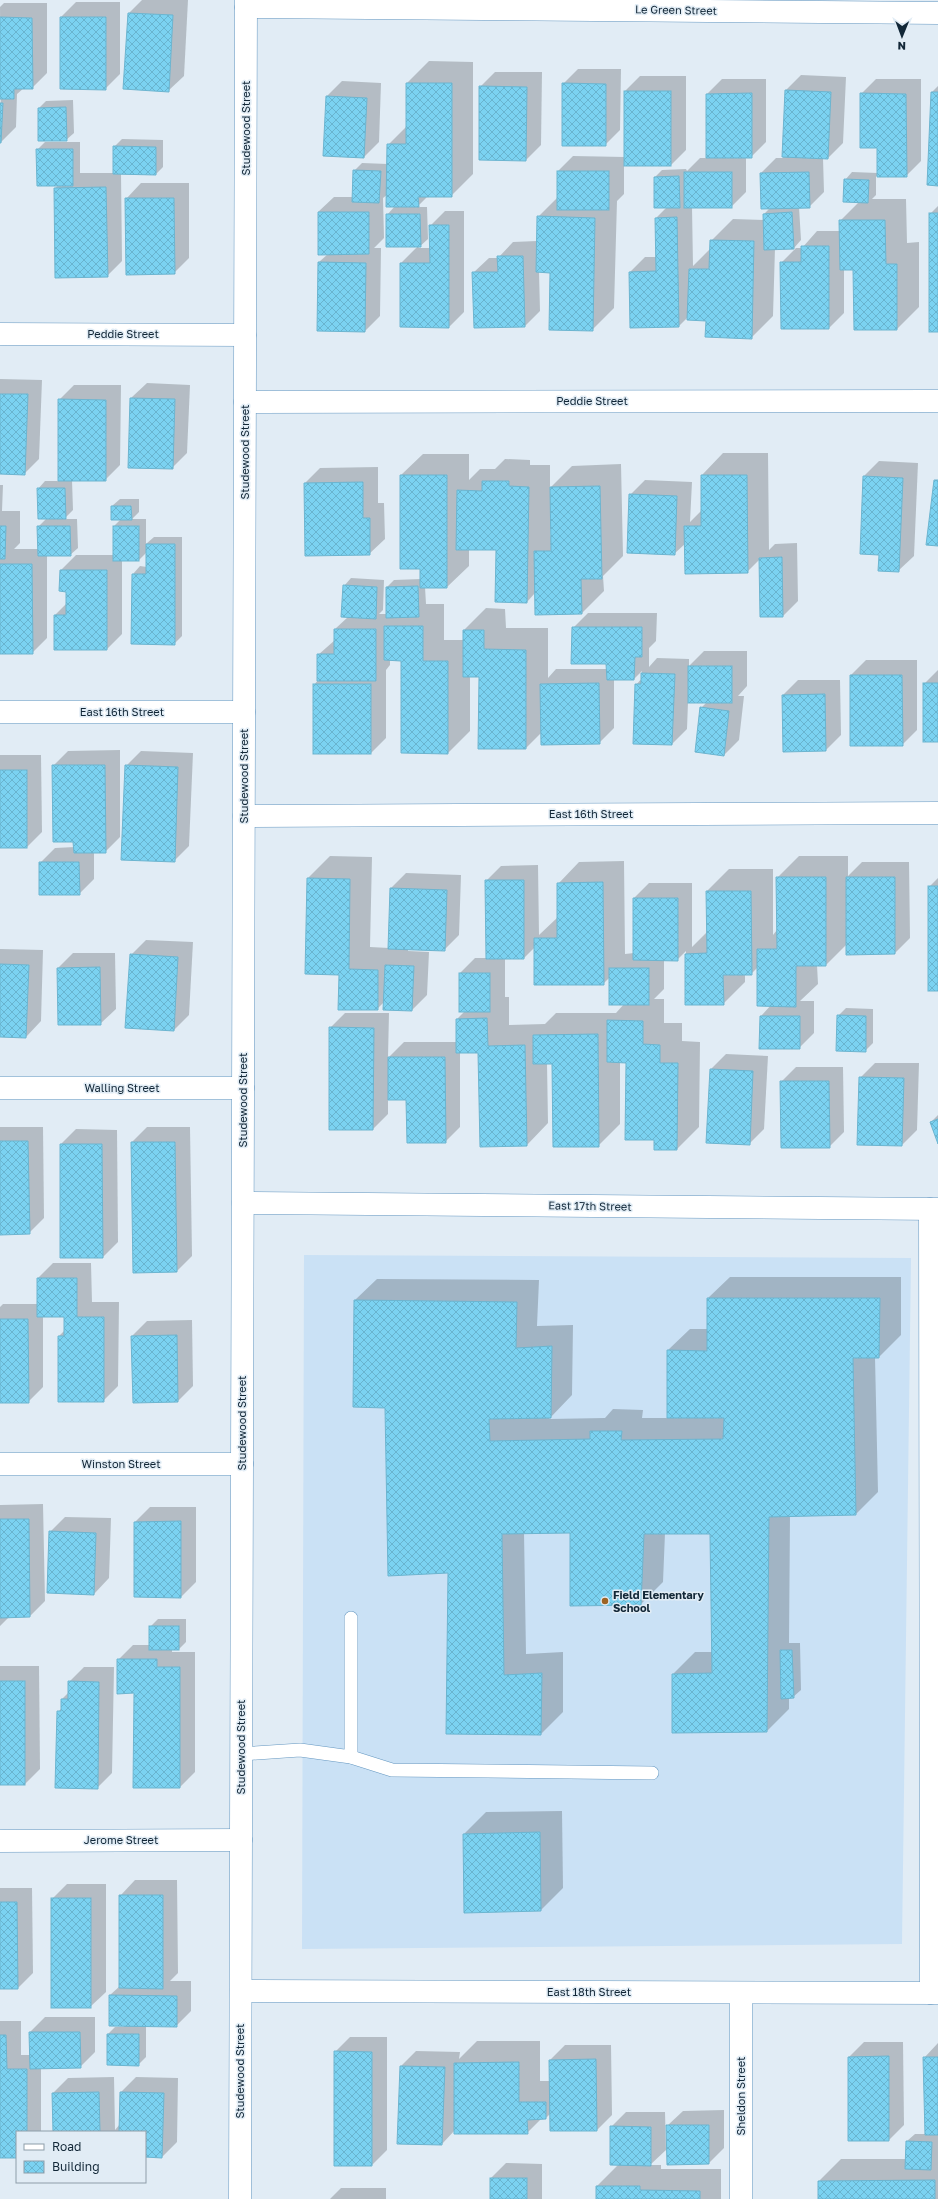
<svg xmlns="http://www.w3.org/2000/svg" width="938" height="2199" font-family="'Golos Text',sans-serif">
<defs>
<pattern id="building-cross-hatch" width="8" height="8" patternUnits="userSpaceOnUse"><rect width="8" height="8" fill="#7bd2f1"/><path d="M0 0l8 8M0 8l8-8" fill="none" stroke="#69b4cf"/></pattern>
</defs>
<rect width="100%" height="100%" fill="#e1ecf5"/>
<!-- built -->
<polygon fill="#cae1f5" points="304,1255 911,1258 902,1944 302,1949"/>
<!-- shadow -->
<g fill="#0003" fill-rule="evenodd">
<polygon points="142,0 188,0 184,76 168,91 129,13"/>
<polygon points="76,2 120,2 120,74 105,89 61,17"/>
<polygon points="4,3 47,3 47,73 32,88 24,88 17,94 16,127 1,142 0,7"/>
<polygon points="429,61 473,62 473,174 451,196 428,196 417,207 427,207 428,239 418,248 430,248 430,226 445,211 464,211 464,312 449,327 401,263 418,246 387,215 395,206 388,194 383,198 384,238 374,248 381,248 380,316 365,331 319,262 328,254 318,212 334,197 353,197 354,171 362,163 388,164 388,145 407,126 407,83"/>
<polygon points="578,69 621,69 620,130 605,145 563,84"/>
<polygon points="495,72 542,72 541,145 526,160 480,87"/>
<polygon points="801,75 846,77 843,143 828,158 823,158 824,192 809,207 799,207 801,240 794,248 802,248 817,231 840,231 840,221 859,202 845,180 852,172 878,173 878,147 861,94 876,79 921,79 921,161 906,176 876,176 876,195 872,199 906,199 907,243 919,242 919,307 897,329 854,269 844,269 844,313 829,328 782,328 781,263 796,248 775,248 773,316 751,338 707,320 689,316 679,326 630,272 645,257 657,257 656,218 667,207 655,177 662,170 686,169 687,171 700,158 707,158 707,94 722,79 766,79 766,142 751,157 746,157 746,192 731,207 692,207 693,266 711,248 711,241 733,219 764,220 764,214 771,207 761,173 776,158 783,158 786,90"/>
<polygon points="640,76 686,76 686,150 671,165 624,165 624,194 617,201 614,308 592,330 551,272 539,271 540,311 525,326 473,273 489,258 498,258 513,242 537,241 538,217 558,197 558,171 573,156 625,157 625,91"/>
<polygon points="342,81 381,83 379,142 364,157 327,96"/>
<polygon points="938,86 938,185 932,92"/>
<polygon points="73,100 74,133 66,140 39,108 46,101"/>
<polygon points="122,139 163,140 163,167 156,174 121,173 122,261 107,276 55,188 59,185 37,150 45,142 80,142 80,173 114,173 114,147"/>
<polygon points="141,183 189,183 189,258 174,273 126,199"/>
<polygon points="938,206 938,331 930,214"/>
<polygon points="0,379 42,380 39,459 24,474 0,473"/>
<polygon points="147,383 190,385 187,453 172,468 131,398"/>
<polygon points="74,385 121,385 120,465 105,480 72,480 73,510 64,519 77,519 78,548 70,555 47,555 47,638 32,653 0,653 0,485 3,485 2,511 20,511 20,543 14,549 39,549 38,527 47,518 38,489 45,481 59,481 59,400"/>
<polygon points="723,453 768,453 769,550 775,544 797,543 798,601 783,616 760,559 747,572 686,543 674,554 630,495 645,480 692,482 690,522 702,510 702,475"/>
<path d="M423 454H469V480L480 469H495L505 459 530 460V465H550V488L572 466 621 464 623 556 603 576 604 591 582 613 535 593 527 602 496 601 497 549H469V566L447 587H425L426 604H444V640H464V630L486 608 505 609 506 628H548V678L556 669H607V663L573 628 588 613H657L656 641 649 648V667L657 658 689 659V666L704 651H747V686L738 696H744L739 740 724 755 701 708 707 702H688L687 729 672 744 636 685 642 678V671L634 679H614V728L599 743 542 732 526 748 480 676H470V731L448 753 402 660 390 659V665L386 670V738L371 753 314 685 318 680V655L335 640V629L348 617 344 586 351 578 384 580 383 610 379 614H387V587L394 580 421 579V568L401 475ZM550 529H551L552 535 550 537Z"/>
<polygon points="879,461 918,463 914,556 898,571 864,476"/>
<polygon points="378,467 378,503 384,503 385,539 369,554 305,483 320,468"/>
<polygon points="120,499 139,499 139,512 132,519 146,519 146,544 154,537 182,537 182,636 174,644 132,643 133,574 140,566 147,567 147,552 139,560 122,560 122,634 107,649 55,615 67,603 67,591 60,590 61,570 76,555 114,555 114,526 121,519 112,506"/>
<polygon points="866,660 917,660 917,730 902,745 851,675"/>
<polygon points="938,670 938,741 924,684"/>
<polygon points="798,680 840,680 841,735 826,750 783,695"/>
<polygon points="120,750 120,837 105,852 94,852 94,879 79,894 40,863 55,848 75,847 53,766 68,751"/>
<polygon points="141,751 193,753 189,846 174,861 126,766"/>
<polygon points="0,755 41,755 42,832 27,847 0,847"/>
<polygon points="330,856 372,857 370,947 389,948 391,888 406,873 461,875 459,935 444,950 408,949 408,951 429,952 427,995 412,1010 384,1002 377,1009 340,974 308,878"/>
<path d="M799 856H848V876L862 862H909L910 938 895 953 847 944 826 965H817L818 984 800 1001H814V1033L799 1048 761 1016 771 1005 758 967 751 974H745V982L723 1004H686V951L677 960 664 959V989L654 999H664V1023H682V1041L700 1042 699 1127 677 1149 656 1139 627 1062H620V1124L598 1146 553 1063H547L548 1123 527 1145 479 1052H460V1127L445 1142 407 1099H388V1114L373 1129 330 1028 345 1013H389L388 1058 404 1042H457V1019L465 1011 460 973 475 958H487L486 881 501 866 538 865 539 935 558 917V884L579 862 624 861 625 954 634 953V898L649 883H692V947L707 932V891L729 869H773V935L777 930V878ZM535 947 603 984 610 977 624 1004 616 1013H556L545 1024 509 1025V997H505V958H524Z"/>
<polygon points="938,878 938,990 929,887"/>
<polygon points="146,940 193,942 189,1015 174,1030 131,955"/>
<polygon points="0,949 43,950 41,1021 26,1037 0,1036"/>
<polygon points="73,953 115,953 116,1009 100,1024 58,968"/>
<polygon points="846,1008 873,1009 873,1043 865,1051 838,1016"/>
<polygon points="726,1054 768,1056 764,1129 749,1144 711,1069"/>
<polygon points="875,1063 919,1063 917,1130 902,1145 860,1078"/>
<polygon points="796,1067 843,1067 844,1132 829,1147 781,1082"/>
<polygon points="938,1115 938,1142 931,1122"/>
<polygon points="0,1127 43,1127 44,1218 29,1233 0,1234"/>
<polygon points="147,1127 190,1127 192,1256 177,1271 134,1272 132,1142"/>
<polygon points="76,1129 117,1130 118,1242 103,1257 61,1144"/>
<polygon points="53,1263 91,1263 92,1302 119,1302 118,1386 103,1401 59,1336 65,1330 65,1316 43,1316 43,1387 28,1402 0,1402 0,1307 3,1304 38,1304 38,1278"/>
<polygon points="730,1277 901,1277 901,1335 879,1357 875,1357 878,1492 856,1514 790,1516 789,1643 800,1643 801,1690 793,1697 789,1698 789,1709 767,1731 673,1674 695,1652 713,1652 711,1533 665,1533 663,1582 641,1604 571,1532 524,1532 526,1654 563,1652 563,1712 541,1734 447,1733 449,1572 386,1407 355,1300 377,1279 539,1280 537,1326 573,1325 572,1395 549,1419 605,1418 613,1409 643,1410 642,1418 668,1418 668,1350 690,1329 708,1329 708,1298"/>
<polygon points="192,1320 193,1386 178,1401 132,1336 147,1321"/>
<polygon points="43,1504 45,1601 30,1616 10,1616 0,1626 0,1505"/>
<polygon points="150,1507 196,1507 196,1582 181,1597 135,1522"/>
<polygon points="65,1517 111,1518 109,1578 94,1594 50,1532"/>
<polygon points="158,1619 186,1619 186,1642 179,1649 172,1649 172,1652 195,1652 195,1772 180,1787 118,1660 133,1645 150,1645 150,1627"/>
<polygon points="0,1666 39,1666 40,1769 25,1784 0,1784"/>
<polygon points="84,1667 114,1667 112,1773 97,1788 58,1712 62,1708 62,1699 69,1692 69,1682"/>
<polygon points="562,1811 563,1888 541,1910 465,1912 464,1834 486,1812"/>
<polygon points="135,1880 177,1880 178,1973 170,1981 191,1981 191,2011 176,2026 146,2025 146,2057 138,2065 108,2034 115,2027 124,2027 110,1995 120,1986 120,1896"/>
<polygon points="67,1884 106,1884 106,1992 90,2007 52,1899"/>
<polygon points="0,1888 32,1888 33,1973 18,1988 0,1988"/>
<polygon points="45,2017 95,2017 95,2052 80,2067 41,2068 41,2132 17,2132 17,2157 0,2157 0,2021 21,2021 21,2055 30,2055 30,2032"/>
<polygon points="350,2037 387,2037 387,2150 372,2165 335,2052"/>
<polygon points="477,2041 540,2041 540,2081 550,2081 550,2060 565,2045 611,2045 612,2115 597,2130 550,2114 546,2118 542,2118 527,2133 455,2130 442,2144 401,2066 416,2051 460,2052 459,2059"/>
<polygon points="864,2042 903,2042 904,2125 889,2140 849,2140 849,2057"/>
<polygon points="938,2043 938,2199 819,2199 819,2181 841,2159 907,2159 907,2141 915,2134 926,2134 924,2058"/>
<polygon points="114,2077 115,2130 120,2124 121,2092 136,2077 178,2078 177,2142 162,2157 145,2156 145,2132 54,2132 53,2093 68,2078"/>
<polygon points="724,2110 724,2148 709,2163 667,2126 683,2111"/>
<polygon points="626,2112 665,2112 666,2150 650,2165 661,2165 661,2169 721,2169 721,2199 597,2199 597,2186 619,2164 611,2127"/>
<polygon points="506,2163 542,2164 542,2199 491,2199 491,2178"/>
<polygon points="341,2188 386,2188 386,2199 330,2199"/>
</g>
<!-- building -->
<g fill="url(#building-cross-hatch)" stroke="#6cb5d0">
<polygon points="128,13 173,15 169,92 123,89"/>
<polygon points="0,17 32,18 33,89 14,89 14,99 0,99"/>
<polygon points="60,17 106,17 106,90 60,89"/>
<polygon points="406,83 452,83 452,197 418,197 419,207 386,207 387,144 406,144"/>
<polygon points="562,83 606,84 606,146 562,146"/>
<polygon points="479,86 527,87 526,161 479,160"/>
<polygon points="785,90 831,92 828,159 782,157"/>
<rect x="624" y="91" width="47" height="75"/>
<polygon points="931,92 938,92 938,186 927,185"/>
<polygon points="752,93 752,158 706,158 706,94"/>
<polygon points="860,93 906,94 907,177 877,177 877,148 860,148"/>
<polygon points="326,96 367,98 364,158 323,156"/>
<polygon points="0,103 3,103 1,143 0,143"/>
<polygon points="66,107 67,141 38,141 38,108"/>
<polygon points="113,146 156,147 156,175 113,174"/>
<polygon points="36,149 73,149 73,186 37,186"/>
<polygon points="353,170 381,171 379,203 352,202"/>
<rect x="557" y="171" width="52" height="39"/>
<rect x="684" y="172" width="48" height="36"/>
<polygon points="809,172 810,208 761,209 760,173"/>
<polygon points="679,176 680,208 654,208 654,177"/>
<polygon points="844,179 869,180 868,203 843,202"/>
<polygon points="106,187 108,277 55,278 54,188"/>
<polygon points="125,198 174,198 175,274 126,275"/>
<polygon points="318,212 369,212 369,254 318,255"/>
<polygon points="792,212 794,249 764,250 763,214"/>
<rect x="929" y="213" width="9" height="119"/>
<polygon points="386,214 420,214 421,247 386,247"/>
<polygon points="537,216 595,218 593,331 549,330 550,273 536,272"/>
<polygon points="677,217 679,327 630,328 629,272 656,271 655,218"/>
<polygon points="839,220 885,220 886,264 897,264 897,330 854,330 853,270 840,270"/>
<polygon points="429,225 449,225 449,328 400,327 400,263 430,263"/>
<polygon points="710,240 754,241 752,339 705,337 706,321 687,320 689,269 709,269"/>
<polygon points="801,246 829,246 829,329 781,329 780,262 801,262"/>
<polygon points="497,256 523,256 525,327 474,328 472,272 498,272"/>
<polygon points="318,262 366,263 365,332 317,331"/>
<polygon points="0,394 28,394 25,475 0,474"/>
<polygon points="130,398 175,399 173,469 128,468"/>
<polygon points="58,399 106,400 106,481 58,481"/>
<polygon points="400,475 447,475 447,588 420,588 420,569 400,569"/>
<polygon points="701,475 747,475 748,573 685,574 684,526 701,526"/>
<polygon points="863,476 903,478 899,572 878,571 879,555 860,554"/>
<polygon points="934,480 938,480 938,546 926,545"/>
<polygon points="482,481 509,481 509,486 529,487 527,603 495,602 496,550 456,550 457,490 482,491"/>
<polygon points="363,482 363,518 370,518 370,555 305,556 304,483"/>
<polygon points="600,486 602,579 581,579 582,614 535,615 534,551 551,551 550,487"/>
<polygon points="37,488 65,488 66,519 38,519"/>
<polygon points="629,494 677,496 675,555 627,553"/>
<polygon points="111,506 131,506 132,520 111,520"/>
<polygon points="0,526 6,526 5,559 0,559"/>
<polygon points="37,526 70,526 71,556 38,556"/>
<rect x="113" y="526" width="26" height="35"/>
<polygon points="146,544 175,544 175,645 131,644 132,574 146,574"/>
<polygon points="782,557 783,617 760,617 759,558"/>
<polygon points="0,564 32,564 33,654 0,654"/>
<polygon points="60,570 107,570 107,650 54,650 54,615 66,615 66,592 59,591"/>
<polygon points="343,585 377,587 376,619 341,617"/>
<polygon points="418,586 419,617 386,618 386,587"/>
<polygon points="384,626 423,626 423,661 448,661 448,754 401,753 401,661 384,660"/>
<polygon points="572,627 642,627 642,657 635,657 634,680 607,680 606,664 571,664"/>
<polygon points="334,629 376,629 376,681 317,681 317,654 334,654"/>
<polygon points="463,630 484,630 484,649 526,650 526,749 478,749 479,677 463,677"/>
<rect x="688" y="666" width="44" height="37"/>
<polygon points="641,673 675,674 672,745 633,744 635,684 641,684"/>
<polygon points="850,675 902,675 903,746 850,746"/>
<polygon points="599,683 600,744 541,745 540,684"/>
<rect x="923" y="683" width="15" height="59"/>
<rect x="313" y="684" width="58" height="70"/>
<polygon points="825,694 826,751 783,752 782,695"/>
<polygon points="700,707 729,711 724,756 695,752"/>
<polygon points="52,765 105,765 106,853 74,853 73,842 53,842"/>
<polygon points="125,765 178,767 175,862 121,860"/>
<rect x="0" y="770" width="27" height="78"/>
<polygon points="39,862 79,862 80,895 39,895"/>
<polygon points="776,877 826,877 826,966 796,966 796,1007 757,1006 757,949 777,949"/>
<polygon points="846,877 895,877 895,954 846,955"/>
<polygon points="307,878 350,879 349,969 378,970 378,1010 338,1010 339,975 305,974"/>
<polygon points="485,880 524,880 524,959 486,959"/>
<polygon points="603,882 604,985 534,985 534,938 557,938 557,883"/>
<rect x="928" y="886" width="10" height="105"/>
<polygon points="390,888 447,890 445,951 388,949"/>
<polygon points="706,891 751,891 752,975 723,975 724,1005 685,1005 685,954 707,953"/>
<polygon points="633,898 678,898 678,961 633,960"/>
<polygon points="130,954 178,957 174,1031 125,1028"/>
<polygon points="0,964 29,965 26,1038 0,1037"/>
<polygon points="385,965 414,966 412,1011 383,1010"/>
<polygon points="100,967 101,1025 58,1025 57,968"/>
<rect x="609" y="968" width="40" height="37"/>
<rect x="459" y="973" width="31" height="39"/>
<polygon points="837,1015 866,1016 866,1052 836,1051"/>
<polygon points="760,1016 800,1016 800,1049 759,1049"/>
<polygon points="487,1018 488,1046 525,1045 527,1146 480,1147 478,1053 456,1053 456,1019"/>
<polygon points="607,1020 643,1021 643,1044 660,1045 660,1063 678,1063 677,1150 654,1150 654,1140 625,1140 626,1063 607,1062"/>
<polygon points="329,1027 374,1028 373,1130 329,1130"/>
<polygon points="598,1034 599,1147 553,1147 552,1064 533,1064 533,1035"/>
<polygon points="388,1057 445,1057 446,1143 407,1143 406,1100 388,1100"/>
<polygon points="710,1069 753,1071 750,1145 706,1143"/>
<polygon points="859,1077 904,1078 902,1146 857,1145"/>
<polygon points="780,1081 829,1081 830,1148 781,1148"/>
<polygon points="938,1119 938,1144 930,1122"/>
<polygon points="0,1141 28,1141 30,1234 0,1235"/>
<polygon points="131,1142 175,1142 177,1272 133,1273"/>
<polygon points="60,1144 102,1144 103,1258 60,1258"/>
<polygon points="37,1278 77,1278 77,1317 104,1317 104,1402 58,1402 58,1336 64,1336 64,1317 37,1317"/>
<polygon points="707,1298 880,1298 879,1358 853,1358 856,1515 769,1517 767,1732 672,1733 672,1674 712,1673 710,1534 644,1534 641,1605 570,1606 570,1533 502,1534 504,1675 542,1673 541,1735 446,1734 448,1573 388,1576 385,1408 353,1407 354,1300 517,1302 516,1348 552,1346 551,1418 489,1419 490,1441 590,1439 590,1431 622,1431 621,1440 723,1439 724,1418 667,1418 667,1350 707,1351"/>
<polygon points="0,1319 28,1319 29,1403 0,1403"/>
<polygon points="177,1335 178,1402 133,1403 131,1336"/>
<polygon points="0,1519 29,1519 30,1617 0,1618"/>
<polygon points="181,1521 181,1598 134,1597 134,1522"/>
<polygon points="49,1531 96,1533 94,1595 47,1593"/>
<rect x="149" y="1626" width="30" height="24"/>
<polygon points="780,1650 792,1650 794,1698 781,1699"/>
<polygon points="117,1659 157,1659 157,1667 180,1667 180,1788 133,1788 134,1693 117,1694"/>
<rect x="0" y="1681" width="25" height="104"/>
<polygon points="68,1681 99,1682 98,1789 55,1788 57,1711 61,1711 61,1699 68,1699"/>
<polygon points="540,1832 541,1911 464,1913 463,1834"/>
<polygon points="119,1895 163,1895 163,1989 119,1988"/>
<rect x="51" y="1898" width="40" height="110"/>
<polygon points="0,1902 17,1902 18,1989 0,1989"/>
<polygon points="109,1995 177,1996 177,2027 109,2026"/>
<polygon points="29,2032 80,2032 81,2068 30,2069"/>
<polygon points="107,2034 139,2034 139,2066 107,2065"/>
<polygon points="0,2035 6,2035 7,2069 27,2069 27,2132 17,2132 17,2158 0,2158"/>
<polygon points="334,2051 372,2052 372,2166 334,2166"/>
<polygon points="889,2056 889,2141 848,2141 848,2057"/>
<polygon points="923,2057 938,2057 938,2135 925,2135"/>
<polygon points="596,2059 597,2131 550,2131 549,2060"/>
<polygon points="519,2062 519,2102 546,2102 546,2119 527,2120 528,2134 454,2134 454,2063"/>
<polygon points="400,2066 445,2067 442,2145 397,2144"/>
<polygon points="99,2092 100,2132 53,2132 52,2093"/>
<polygon points="120,2092 164,2093 162,2158 145,2157 145,2132 119,2132"/>
<polygon points="666,2125 709,2125 709,2164 667,2165"/>
<polygon points="610,2126 651,2127 651,2166 610,2165"/>
<polygon points="906,2141 932,2142 931,2170 905,2169"/>
<rect x="490" y="2178" width="37" height="21"/>
<polygon points="935,2180 935,2199 818,2199 818,2181"/>
<polygon points="596,2186 640,2186 640,2190 700,2191 700,2199 596,2199"/>
</g>
<g fill="none" stroke-linecap="round" stroke-linejoin="round">
<defs>
<g id="service">
<polyline points="351,1618 351,1757"/>
<polyline points="241,1754 300,1750 351,1757 392,1770 652,1773"/>
</g>
<g id="minor">
<polyline points="246,7 938,13"/>
<polyline points="0,334 245,335"/>
<polyline points="245,402 938,401"/>
<polyline points="0,712 244,712"/>
<polyline points="244,816 938,813"/>
<polyline points="0,1088 243,1088"/>
<polyline points="243,1203 938,1209"/>
<polyline points="930,1209 931,1993"/>
<polyline points="0,1464 242,1464"/>
<polyline points="0,1841 241,1840"/>
<polyline points="241,1991 938,1993"/>
<polyline points="741,1993 741,2199"/>
</g>
<polyline id="secondary" points="240,2199 246,0"/>
</defs>
<!-- service casing -->
<use href="#service" stroke="#6497c1" stroke-width="14"/>
<!-- minor casing -->
<use href="#minor" stroke="#6497c1" stroke-width="23"/>
<!-- secondary casing -->
<use href="#secondary" stroke="#6497c1" stroke-width="23"/>
<!-- service -->
<use href="#service" stroke="#fff" stroke-width="13"/>
<!-- minor -->
<use href="#minor" stroke="#fff" stroke-width="22"/>
<!-- secondary -->
<use href="#secondary" stroke="#fff" stroke-width="22"/>
</g>
<!-- markers -->
<circle fill="#9d6323" stroke="#e1ecf5" stroke-width="1.5" cx="605" cy="1601" r="4"/>
<g text-anchor="middle" stroke-width="3" stroke-linejoin="round" paint-order="stroke">
<!-- street labels -->
<g font-size="11" fill="#122737" stroke="#e1ecf5">
<text transform="translate(676 10) rotate(1)" y="4">Le Green Street</text>
<text transform="translate(246 128) rotate(-90)" y="4">Studewood Street</text>
<text x="123" y="338">Peddie Street</text>
<text x="592" y="405">Peddie Street</text>
<text transform="translate(245 452) rotate(-90)" y="4">Studewood Street</text>
<text x="122" y="716">East 16th Street</text>
<text transform="translate(244 776) rotate(-90)" y="4">Studewood Street</text>
<text x="591" y="818">East 16th Street</text>
<text x="122" y="1092">Walling Street</text>
<text transform="translate(243 1100) rotate(-90)" y="4">Studewood Street</text>
<text transform="translate(590 1206) rotate(1)" y="4">East 17th Street</text>
<text transform="translate(242 1423) rotate(-90)" y="4">Studewood Street</text>
<text x="121" y="1468">Winston Street</text>
<text transform="translate(241 1747) rotate(-90)" y="4">Studewood Street</text>
<text x="121" y="1844">Jerome Street</text>
<text x="589" y="1996">East 18th Street</text>
<text transform="translate(240 2071) rotate(-90)" y="4">Studewood Street</text>
<text transform="translate(741 2096) rotate(-90)" y="4">Sheldon Street</text>
</g>
<!-- poi labels -->
<g font-size="11" font-weight="bold" fill="#122737" stroke="#e1ecf5" text-anchor="start">
<text x="613" y="1599">Field Elementary<tspan x="613" dy="13">School</tspan></text>
</g>
</g>
<!-- legend -->
<rect x="16" y="2131" width="130" height="52" fill="#e1ecf5" stroke="#8e9da9"/>
<rect x="24" y="2144" width="20" height="6" fill="#ffffff" stroke="#8e9da9"/>
<text x="52" y="2151" font-size="12" fill="#122737">Road</text>
<rect x="24" y="2161" width="20" height="12" fill="url(#building-cross-hatch)" stroke="#8e9da9"/>
<text x="52" y="2171" font-size="12" fill="#122737">Building</text>
<!-- north arrow -->
<g transform="translate(902 36) rotate(181)" stroke="#e1ecf5" stroke-width="3" paint-order="stroke">
<path d="M0-3L7 15L0 10L-7 15Z" fill="#122737"/>
<text y="-6" font-size="11" font-weight="bold" text-anchor="middle" fill="#122737">N</text>
</g>
</svg>
